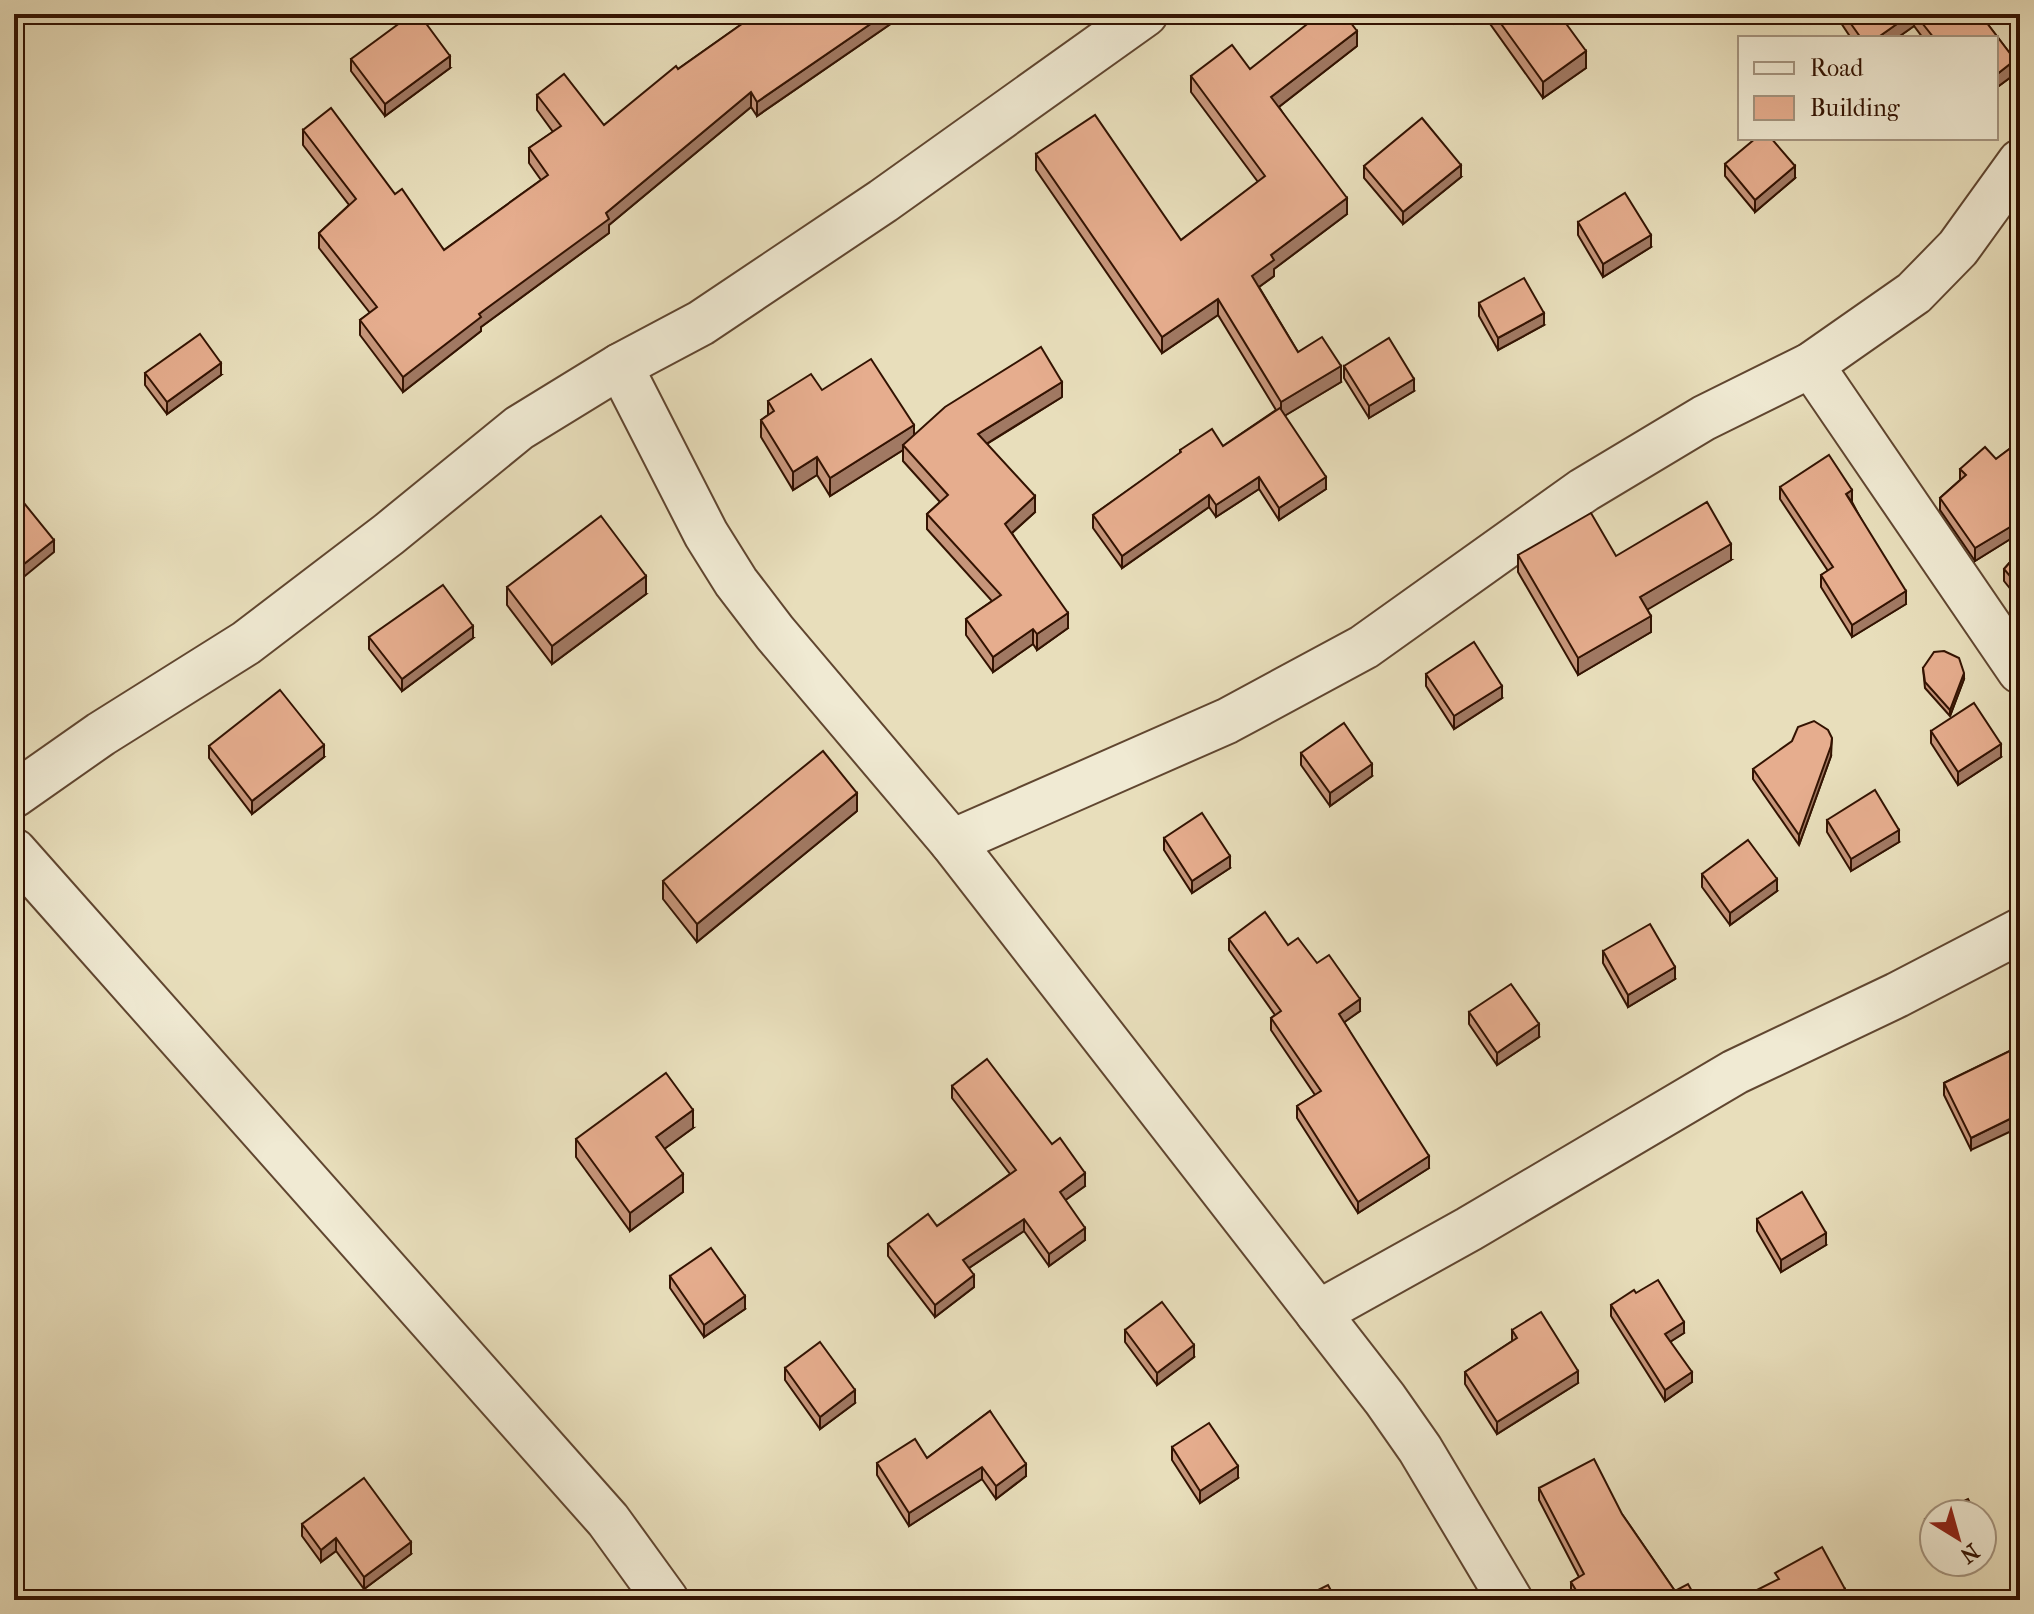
<svg xmlns="http://www.w3.org/2000/svg" width="2034" height="1614" font-family="'IM FELL French Canon',serif">
<rect width="100%" height="100%" fill="#e8debb"/>
<filter id="stains"><feTurbulence type="fractalNoise" baseFrequency=".0025" numOctaves="4"/><feColorMatrix values="0 0 0 0 .2 0 0 0 0 .09 0 0 0 0 .02 0 0 0 .5 -.17"/></filter>
<radialGradient id="worn" r=".72"><stop offset=".6" stop-color="#630" stop-opacity="0"/><stop offset="1" stop-color="#630" stop-opacity=".3"/></radialGradient>
<g fill="none" stroke-linecap="round" stroke-linejoin="round">
<defs>
<g id="minor">
<polyline points="1811,365 2020,671"/>
<polyline points="620,366 706,534 736,582 775,633 952,842 1385,1399 1420,1449 1510,1600"/>
<polyline points="14,795 101,734 246,643 389,534 519,428 620,366 701,323 883,201 1145,14"/>
<polyline points="952,842 1227,721 1364,647 1584,490 1704,418 1811,365 1914,293 1958,248 2020,162"/>
<polyline points="14,851 608,1520 666,1600"/>
<polyline points="1318,1313 1469,1229 1735,1072 1897,995 2020,931"/>
</g>
</defs>
<!-- minor casing -->
<use href="#minor" stroke="#604630" stroke-width="48"/>
<!-- minor -->
<use href="#minor" stroke="#f0ead3" stroke-width="44"/>
</g>
<!-- wall -->
<g fill="#c6957a" stroke="#331302" stroke-width="2">
<polygon points="756,14 905,14 757,116 751,107 609,225 609,233 481,327 481,331 403,392 360,335 360,320 370,313 319,248 319,233 349,205 303,145 303,130 395,194 444,250 541,180 529,163 529,148 553,132 537,110 537,95 604,125 678,69"/>
<polygon points="1446,14 1464,14 1454,23"/>
<polygon points="1483,14 1559,14 1586,68 1543,98"/>
<polygon points="1835,14 1980,14 2015,60 2015,74 1996,88 1996,38 1923,38 1914,26 1897,38 1851,38"/>
<polygon points="1357,46 1279,107 1347,214 1274,269 1274,276 1259,287 1298,352 1341,382 1284,416 1326,489 1279,520 1259,489 1216,517 1209,507 1122,568 1093,528 1093,515 1180,454 1180,450 1223,446 1276,410 1218,315 1162,353 1036,170 1036,154 1181,240 1258,182 1191,92 1191,76 1250,69"/>
<polygon points="351,59 450,68 385,116 351,71"/>
<polygon points="1725,164 1795,178 1755,212 1725,176"/>
<polygon points="1364,166 1461,177 1403,224 1364,178"/>
<polygon points="1578,222 1651,247 1603,277 1578,235"/>
<polygon points="1479,303 1544,325 1498,350 1479,316"/>
<polygon points="1344,366 1414,391 1369,418 1344,378"/>
<polygon points="145,373 221,375 167,414 145,385"/>
<polygon points="822,390 914,436 1062,397 987,444 1035,512 1012,533 1068,628 1037,650 1033,644 993,672 966,635 966,619 992,601 927,529 927,514 940,502 903,461 903,450 830,496 817,475 793,490 761,437 761,420 768,415 768,401"/>
<polygon points="2020,441 2020,533 1975,561 1940,510 1940,498 1960,480 1960,469 1996,459"/>
<polygon points="1780,487 1852,502 1906,604 1852,637 1821,587 1821,575 1828,571 1780,499"/>
<polygon points="2020,551 2020,601 2004,581 2004,569"/>
<polygon points="1518,555 1616,556 1731,560 1647,609 1651,632 1578,675 1518,572"/>
<polygon points="507,587 646,594 552,664 507,605"/>
<polygon points="369,637 473,638 402,691 369,649"/>
<polygon points="1923,668 1964,679 1950,716 1925,688"/>
<polygon points="1426,674 1502,698 1454,729 1426,686"/>
<polygon points="1931,731 2001,757 1958,785 1931,743"/>
<polygon points="209,746 324,757 252,814 209,758"/>
<polygon points="1301,753 1372,776 1330,806 1301,765"/>
<polygon points="1831,756 1799,845 1753,779 1753,769"/>
<polygon points="857,811 697,942 663,899 663,881"/>
<polygon points="1827,820 1899,842 1851,871 1827,832"/>
<polygon points="1164,838 1230,868 1192,893 1164,850"/>
<polygon points="1702,874 1777,891 1730,925 1702,887"/>
<polygon points="1229,939 1288,945 1317,963 1360,1011 1344,1022 1429,1168 1358,1213 1297,1118 1297,1106 1315,1095 1271,1030 1271,1018 1275,1015 1229,950"/>
<polygon points="1603,951 1675,979 1628,1007 1603,963"/>
<polygon points="1469,1012 1539,1037 1497,1065 1469,1024"/>
<polygon points="2020,1046 1971,1150 1944,1095 1944,1083"/>
<polygon points="952,1086 1052,1144 1085,1186 1065,1200 1085,1240 1049,1266 1024,1231 969,1268 974,1287 935,1317 888,1256 888,1244 937,1226 1010,1174 952,1098"/>
<polygon points="693,1128 664,1149 683,1192 630,1231 576,1157 576,1139"/>
<polygon points="1757,1219 1826,1245 1781,1272 1757,1231"/>
<polygon points="670,1276 745,1309 704,1337 670,1288"/>
<polygon points="1636,1293 1684,1333 1670,1342 1692,1382 1665,1401 1611,1316 1611,1305"/>
<polygon points="1125,1330 1194,1357 1157,1385 1125,1342"/>
<polygon points="1512,1330 1578,1383 1497,1434 1465,1384 1465,1372 1512,1341"/>
<polygon points="785,1368 855,1403 820,1429 785,1380"/>
<polygon points="990,1411 1026,1476 996,1499 982,1479 909,1526 877,1475 877,1463 927,1458"/>
<polygon points="1172,1447 1238,1478 1200,1503 1172,1460"/>
<polygon points="1539,1488 1622,1514 1675,1591 1697,1600 1574,1600 1571,1594 1571,1582 1579,1577 1539,1500"/>
<polygon points="1934,1515 1934,1552 1925,1531 1925,1519"/>
<polygon points="302,1524 411,1554 364,1589 336,1551 321,1562 302,1536"/>
<polygon points="1938,1562 1965,1562 1943,1572"/>
</g>
<!-- shaded-wall -->
<g fill="#a17963" stroke="#331302" stroke-width="2">
<polygon points="885,14 905,14 757,116 757,102"/>
<polygon points="1454,14 1464,14 1454,23"/>
<polygon points="1911,14 1914,14 1914,26 1897,38 1877,38"/>
<polygon points="1357,31 1357,46 1271,113 1271,97"/>
<polygon points="1586,51 1586,68 1543,98 1543,82"/>
<polygon points="450,56 450,68 385,116 385,104"/>
<polygon points="2015,60 2015,74 1996,88 1996,75"/>
<polygon points="751,92 751,107 609,225 609,233 481,327 481,331 403,392 403,377 479,314 606,213"/>
<polygon points="1461,165 1461,177 1403,224 1403,212"/>
<polygon points="1795,166 1795,178 1755,212 1755,200"/>
<polygon points="1347,198 1347,214 1274,269 1274,276 1252,292 1252,276 1271,255"/>
<polygon points="1651,235 1651,247 1603,277 1603,264"/>
<polygon points="1218,299 1218,315 1162,353 1162,337"/>
<polygon points="1544,313 1544,325 1498,350 1498,338"/>
<polygon points="221,363 221,375 167,414 167,402"/>
<polygon points="1341,366 1341,382 1281,418 1281,402"/>
<polygon points="1414,379 1414,391 1369,418 1369,406"/>
<polygon points="1062,382 1062,397 978,449 978,434"/>
<polygon points="914,425 914,443 903,445 903,450 830,496 830,478"/>
<polygon points="817,457 817,475 793,490 793,472"/>
<polygon points="1259,477 1259,489 1216,517 1216,505"/>
<polygon points="1326,477 1326,489 1279,520 1279,508"/>
<polygon points="1852,490 1852,502 1846,494"/>
<polygon points="1209,495 1209,507 1122,568 1122,556"/>
<polygon points="1035,496 1035,512 1005,539 1005,524"/>
<polygon points="2020,521 2020,533 1975,561 1975,548"/>
<polygon points="54,540 54,552 14,585 14,572"/>
<polygon points="1731,544 1731,560 1640,614 1640,597"/>
<polygon points="646,576 646,594 552,664 552,646"/>
<polygon points="1906,591 1906,604 1852,637 1852,625"/>
<polygon points="1068,613 1068,628 1037,650 1037,634"/>
<polygon points="1651,616 1651,632 1578,675 1578,658"/>
<polygon points="473,626 473,638 402,691 402,679"/>
<polygon points="1033,629 1033,644 993,672 993,657"/>
<polygon points="1964,673 1964,679 1950,716 1950,710"/>
<polygon points="1502,686 1502,698 1454,729 1454,716"/>
<polygon points="1832,738 1831,756 1799,845 1799,835"/>
<polygon points="2001,744 2001,757 1958,785 1958,772"/>
<polygon points="324,745 324,757 252,814 252,801"/>
<polygon points="1372,764 1372,776 1330,806 1330,793"/>
<polygon points="857,793 857,811 697,942 697,924"/>
<polygon points="1899,830 1899,842 1851,871 1851,859"/>
<polygon points="1230,856 1230,868 1192,893 1192,881"/>
<polygon points="1777,879 1777,891 1730,925 1730,913"/>
<polygon points="1675,967 1675,979 1628,1007 1628,995"/>
<polygon points="1360,999 1360,1011 1339,1026 1339,1014"/>
<polygon points="1539,1024 1539,1037 1497,1065 1497,1053"/>
<polygon points="693,1110 693,1128 656,1155 656,1137"/>
<polygon points="2020,1114 2020,1127 1971,1150 1971,1138"/>
<polygon points="1429,1156 1429,1168 1358,1213 1358,1202"/>
<polygon points="1085,1173 1085,1186 1060,1204 1060,1192"/>
<polygon points="683,1174 683,1192 630,1231 630,1213"/>
<polygon points="1024,1219 1024,1231 963,1272 963,1260"/>
<polygon points="1085,1228 1085,1240 1049,1266 1049,1254"/>
<polygon points="1826,1233 1826,1245 1781,1272 1781,1260"/>
<polygon points="974,1275 974,1287 935,1317 935,1305"/>
<polygon points="745,1296 745,1309 704,1337 704,1325"/>
<polygon points="1684,1322 1684,1333 1665,1345 1665,1334"/>
<polygon points="1194,1345 1194,1357 1157,1385 1157,1373"/>
<polygon points="1578,1371 1578,1383 1497,1434 1497,1422"/>
<polygon points="1692,1372 1692,1382 1665,1401 1665,1390"/>
<polygon points="855,1390 855,1403 820,1429 820,1417"/>
<polygon points="1026,1464 1026,1476 996,1499 996,1486"/>
<polygon points="1238,1466 1238,1478 1200,1503 1200,1491"/>
<polygon points="982,1467 982,1479 909,1526 909,1513"/>
<polygon points="336,1538 336,1551 321,1562 321,1550"/>
<polygon points="1986,1540 1986,1553 1982,1554 1982,1542"/>
<polygon points="411,1542 411,1554 364,1589 364,1577"/>
<polygon points="1943,1562 1965,1562 1943,1572"/>
<polygon points="1845,1589 1845,1600 1825,1600"/>
</g>
<!-- building -->
<g fill="#e6ad8e" stroke="#331302" stroke-width="2">
<polygon points="412,14 419,14 450,56 385,104 351,59"/>
<polygon points="756,14 885,14 757,102 751,92 606,213 609,219 479,314 481,317 403,377 360,320 377,307 319,233 356,199 303,130 331,108 395,194 402,189 444,250 548,175 529,148 561,126 537,95 564,74 604,125 676,66 678,69"/>
<polygon points="1320,14 1344,14 1357,31 1271,97 1347,198 1271,255 1274,260 1252,276 1298,352 1322,337 1341,366 1281,402 1218,299 1162,337 1036,154 1095,115 1181,240 1265,176 1191,76 1232,45 1250,69"/>
<polygon points="1494,14 1559,14 1586,51 1543,82"/>
<polygon points="1844,14 1911,14 1877,38 1861,38"/>
<polygon points="1915,14 1980,14 2015,60 1996,75 1996,38 1934,38"/>
<polygon points="1422,118 1461,165 1403,212 1364,166"/>
<polygon points="1756,138 1771,138 1795,166 1755,200 1725,164"/>
<polygon points="1625,193 1651,235 1603,264 1578,222"/>
<polygon points="1524,278 1544,313 1498,338 1479,303"/>
<polygon points="200,334 221,363 167,402 145,373"/>
<polygon points="1389,338 1414,379 1369,406 1344,366"/>
<polygon points="1041,347 1062,382 978,434 1035,496 1005,524 1068,613 1037,634 1033,629 993,657 966,619 1001,595 927,514 948,495 903,445 945,407"/>
<polygon points="871,359 914,425 830,478 817,457 793,472 761,420 774,411 768,401 811,374 822,390"/>
<polygon points="1280,408 1326,477 1279,508 1259,477 1216,505 1209,495 1122,556 1093,515 1181,452 1180,450 1212,429 1223,446"/>
<polygon points="2020,441 2020,521 1975,548 1940,498 1966,475 1960,469 1985,447 1996,459"/>
<polygon points="1829,455 1852,490 1846,494 1906,591 1852,625 1821,575 1833,567 1780,487"/>
<polygon points="15,492 54,540 14,572 14,493"/>
<polygon points="1707,502 1731,544 1640,597 1651,616 1578,658 1518,555 1591,513 1616,556"/>
<polygon points="601,516 646,576 552,646 507,587"/>
<polygon points="2020,551 2020,588 2004,569"/>
<polygon points="443,585 473,626 402,679 369,637"/>
<polygon points="1474,642 1502,686 1454,716 1426,674"/>
<polygon points="1944,651 1959,658 1964,673 1950,710 1925,682 1923,668 1934,652"/>
<polygon points="280,690 324,745 252,801 209,746"/>
<polygon points="1974,703 2001,744 1958,772 1931,731"/>
<polygon points="1814,721 1828,730 1832,738 1831,746 1799,835 1753,769 1792,741 1798,727"/>
<polygon points="1344,723 1372,764 1330,793 1301,753"/>
<polygon points="823,751 857,793 697,924 663,881"/>
<polygon points="1875,790 1899,830 1851,859 1827,820"/>
<polygon points="1202,813 1230,856 1192,881 1164,838"/>
<polygon points="1748,840 1777,879 1730,913 1702,874"/>
<polygon points="1265,912 1288,945 1298,938 1317,963 1329,955 1360,999 1339,1014 1429,1156 1358,1202 1297,1106 1321,1091 1271,1018 1281,1011 1229,939"/>
<polygon points="1650,924 1675,967 1628,995 1603,951"/>
<polygon points="1511,984 1539,1024 1497,1053 1469,1012"/>
<polygon points="2020,1046 2020,1114 1971,1138 1944,1083"/>
<polygon points="987,1059 1052,1144 1060,1138 1085,1173 1060,1192 1085,1228 1049,1254 1024,1219 963,1260 974,1275 935,1305 888,1244 928,1214 937,1226 1016,1170 952,1086"/>
<polygon points="666,1073 693,1110 656,1137 683,1174 630,1213 576,1139"/>
<polygon points="1802,1192 1826,1233 1781,1260 1757,1219"/>
<polygon points="711,1248 745,1296 704,1325 670,1276"/>
<polygon points="1658,1280 1684,1322 1665,1334 1692,1372 1665,1390 1611,1305 1634,1290 1636,1293"/>
<polygon points="1162,1302 1194,1345 1157,1373 1125,1330"/>
<polygon points="1541,1312 1578,1371 1497,1422 1465,1372 1517,1338 1512,1330"/>
<polygon points="820,1342 855,1390 820,1417 785,1368"/>
<polygon points="990,1411 1026,1464 996,1486 982,1467 909,1513 877,1463 915,1439 927,1458"/>
<polygon points="1209,1423 1238,1466 1200,1491 1172,1447"/>
<polygon points="1594,1459 1622,1514 1675,1591 1688,1584 1697,1600 1582,1600 1571,1582 1584,1574 1539,1488"/>
<polygon points="364,1478 411,1542 364,1577 336,1538 321,1550 302,1524"/>
<polygon points="1968,1499 1975,1514 1935,1514"/>
<polygon points="1934,1515 1934,1540 1925,1519"/>
<polygon points="1822,1547 1845,1589 1825,1600 1737,1600 1779,1579 1775,1573"/>
<polygon points="1328,1585 1336,1600 1298,1600"/>
<polygon points="971,1596 974,1600 963,1600"/>
</g>
<!-- margin -->
<rect width="2034" height="1614" fill="none" stroke="#e8debb" stroke-width="48"/>
<rect x="16" y="16" width="2002" height="1582" fill="none" stroke="#331302" stroke-width="4"/>
<rect x="24" y="24" width="1986" height="1566" fill="none" stroke="#331302" stroke-width="2"/>
<!-- legend -->
<rect x="1738" y="36" width="260" height="104" fill="#f0ead3" stroke="#a4947f" stroke-width="2"/>
<rect x="1754" y="62" width="40" height="12" fill="#f0ead3" stroke="#a4947f" stroke-width="2"/>
<text x="1810" y="76" font-size="24" fill="#331302">Road</text>
<rect x="1754" y="96" width="40" height="24" fill="#e6ad8e" stroke="#a4947f" stroke-width="2"/>
<text x="1810" y="116" font-size="24" fill="#331302">Building</text>
<!-- north arrow -->
<g transform="translate(1958 1538) rotate(143)"><circle r="38" fill="#f0ead3" stroke="#a4947f" stroke-width="2"/>
<path d="M0-6L14 30L0 20L-14 30Z" fill="#8f2418"/>
<text y="-12" font-size="22" font-weight="bold" text-anchor="middle" fill="#331302">N</text>
</g>
<rect width="100%" height="100%" filter="url(#stains)"/>
<rect width="100%" height="100%" fill="url(#worn)"/>
</svg>
